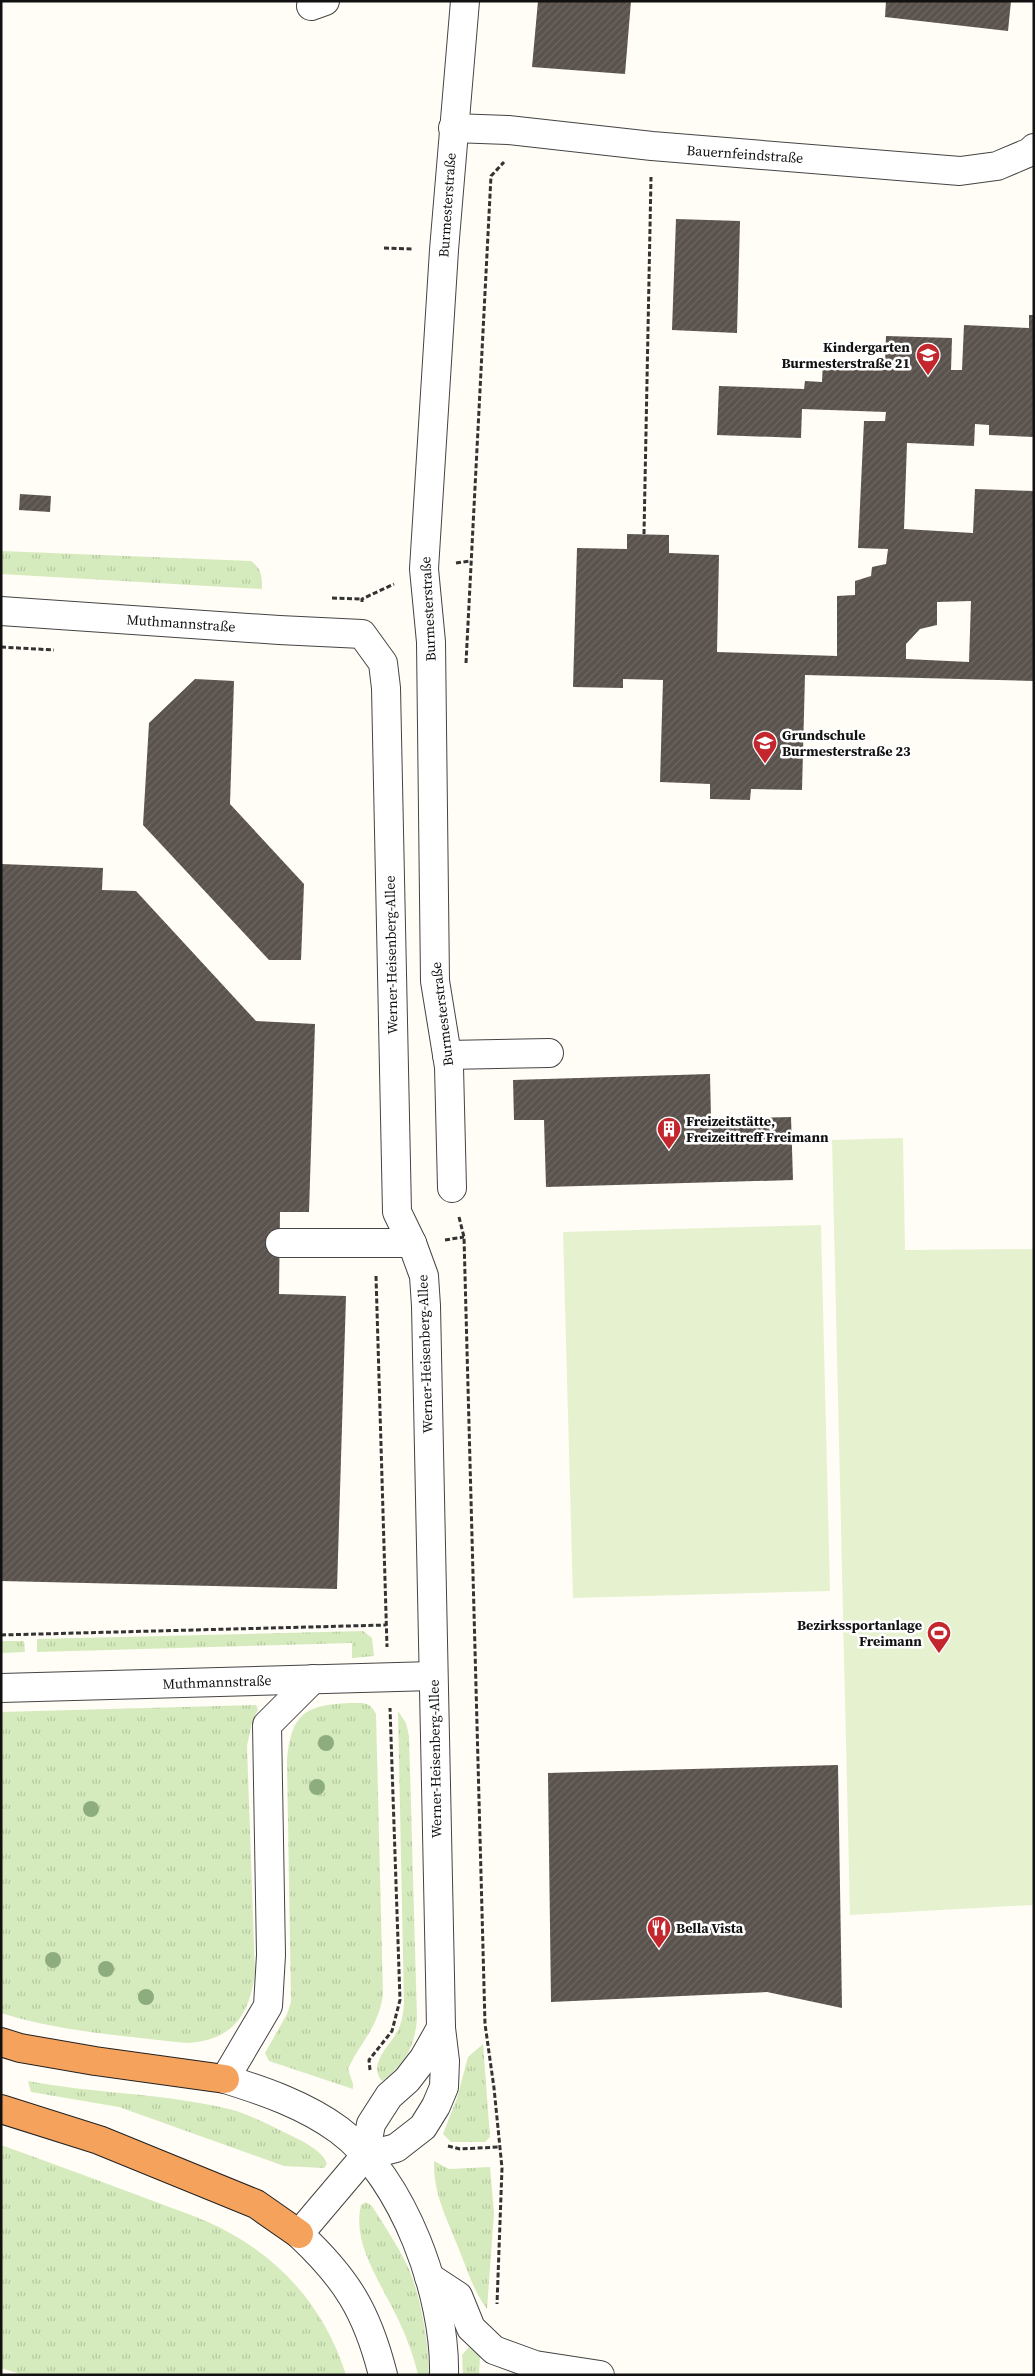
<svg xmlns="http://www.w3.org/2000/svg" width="1035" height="2376" font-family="'Source Serif 4',serif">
<defs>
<pattern id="grass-tufts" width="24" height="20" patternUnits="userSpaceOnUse" patternTransform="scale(1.25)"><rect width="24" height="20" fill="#d5ebbd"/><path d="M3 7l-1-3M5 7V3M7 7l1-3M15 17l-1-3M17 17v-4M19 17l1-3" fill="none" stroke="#b6c8a1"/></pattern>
<pattern id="building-hatch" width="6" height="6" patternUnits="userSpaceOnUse" patternTransform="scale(1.25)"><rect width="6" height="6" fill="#5a524d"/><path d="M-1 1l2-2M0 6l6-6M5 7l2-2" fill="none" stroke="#6d6662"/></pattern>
</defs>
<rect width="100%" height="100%" fill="#fffdf5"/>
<!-- grass -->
<g fill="url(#grass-tufts)">
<path d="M1 551 251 561C262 569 262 577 262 589L1 574Z"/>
<polygon points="363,1631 372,1638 374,1656 352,1658 352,1643 37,1652 37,1639"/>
<polygon points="1,1641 24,1641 25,1652 1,1653"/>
<path d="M350 1703C363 1703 370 1701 376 1714L383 1995C378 2028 361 2041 348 2069L353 2084V2089L269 2061 265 2053 287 2014 291 2002 287 1762C291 1714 304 1705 350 1703Z"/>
<path d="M256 1705 258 1710 252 1722 247 1746 255 1973C249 2016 233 2040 187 2043 124 2036 62 2032 1 2013V1712Z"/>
<path d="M398 1711 406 1723 409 1736 417 2019C415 2047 404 2065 382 2081 367 2064 390 2046 398 2030 402 2022 403 2013 404 2004Z"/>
<polygon points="483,2044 490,2137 485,2142 451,2142 443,2134 457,2098 468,2057"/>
<path d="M28 2081C96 2094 166 2093 233 2110 253 2116 273 2127 292 2136 304 2142 323 2151 327 2164L324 2168 284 2166 119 2107 31 2092Z"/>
<path d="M1 2145C46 2161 92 2178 137 2195 160 2204 185 2212 208 2222 275 2252 324 2304 346 2375H23L1 2368Z"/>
<path d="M434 2161 449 2169 490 2167 494 2213 487 2309C475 2293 469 2275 462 2257 450 2224 433 2197 434 2161Z"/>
<path d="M366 2202 372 2206C384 2225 396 2243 406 2263 420 2290 429 2344 429 2375H418C413 2353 405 2333 395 2313 379 2280 352 2243 361 2205Z"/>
<polygon points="469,2347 480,2357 479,2375 463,2375 462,2355"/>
</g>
<!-- pitch -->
<g fill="#e6f2cf">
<polygon points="903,1138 905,1250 1034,1249 1034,1905 850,1915 832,1140"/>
<polygon points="821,1225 830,1591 573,1598 563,1232"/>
</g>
<!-- building -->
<g fill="url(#building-hatch)" fill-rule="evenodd">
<polygon points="538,1 631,1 625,74 532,67"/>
<polygon points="886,1 1011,1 1008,31 885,17"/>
<polygon points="676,219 740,221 737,333 672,330"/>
<path d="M1029 315H1034V437L989 435V425L975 424 974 446 907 443 904 529 973 533 975 489 1034 491V681L805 675 802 790 751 789 750 800 710 799V784L660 782 663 680 623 679V688L573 687 577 548 627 549V534L669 535V553L719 555 717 652 837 656V596L855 595V581L871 576 872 567 886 564 888 549 858 548 864 421H885L886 412 802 409 801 438 717 435 719 386 804 389 805 381 822 382 823 361 885 363 886 336 952 338 951 370H962L964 325 1029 328ZM971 601 969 662 906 659V644L920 629 937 625V602Z"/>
<polygon points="20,494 51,496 50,512 19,510"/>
<polygon points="195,679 234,681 230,804 304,884 301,960 269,960 143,825 149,723"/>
<polygon points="1,864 103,868 102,890 136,891 256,1021 315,1024 309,1212 280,1212 279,1294 346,1296 337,1589 1,1581"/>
<polygon points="710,1074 711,1119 791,1117 793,1180 546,1187 544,1120 514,1120 513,1080"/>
<polygon points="838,1765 842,2008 767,1992 551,2002 548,1773"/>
</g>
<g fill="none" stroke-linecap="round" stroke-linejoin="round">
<defs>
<g id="minor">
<polyline points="311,6 325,1"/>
<polyline points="453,128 508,130 652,146 960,171 997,166 1030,152 1034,148"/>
<polyline points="1,611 279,630 362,634 383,663 386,688 397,1212 412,1243 424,1276 426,1306 440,1976 441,2028 445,2061 444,2087 436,2106 423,2127 396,2148 365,2156"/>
<polyline points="447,1055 549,1053"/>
<polyline points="452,1188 449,1067 435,981 431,642 424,569 444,250 465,1"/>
<polyline points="280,1243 412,1243"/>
<path d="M313 1679 267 1725 271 1955 268 2006 225 2079C264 2091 305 2105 339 2130 404 2178 446 2296 444 2375"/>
<polyline points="1,1688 433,1676"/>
<polyline points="429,2277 458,2296 471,2328 494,2350 535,2365 600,2375"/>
<path d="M383 2375C367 2311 346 2278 299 2234L365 2156 371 2124 389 2096 407 2080 424 2058 441 2028"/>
</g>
<g id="highway">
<polyline points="1,2042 20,2048 95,2061 225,2079"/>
<polyline points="1,2109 99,2140 256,2204 299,2234"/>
</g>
</defs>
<!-- minor casing -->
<use href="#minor" stroke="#444" stroke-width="30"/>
<!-- highway casing -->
<use href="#highway" stroke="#222" stroke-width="30"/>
<!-- path -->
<g stroke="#333" stroke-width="3" stroke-dasharray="5 2.5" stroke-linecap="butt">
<polyline points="384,248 413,249"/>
<polyline points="644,534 651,177"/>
<polyline points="456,563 470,561"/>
<polyline points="332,598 362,599"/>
<polyline points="362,602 362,599 394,584"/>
<polyline points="1,647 54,650"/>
<polyline points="466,663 491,176 504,162"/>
<polyline points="459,1217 464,1237 485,2024 494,2088 502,2168 497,2304"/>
<polyline points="445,1240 464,1237"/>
<polyline points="376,1276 387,1647"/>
<polyline points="1,1635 386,1625"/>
<polyline points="370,2070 369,2060 392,2031 400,2000 390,1708"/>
<polyline points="448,2146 460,2149 499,2147"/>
</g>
<!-- minor -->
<use href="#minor" stroke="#fff" stroke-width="28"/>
<!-- highway -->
<use href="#highway" stroke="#f5a25d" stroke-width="28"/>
</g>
<!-- trees -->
<g fill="#8dad7f">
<circle cx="326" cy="1743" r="8"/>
<circle cx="317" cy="1787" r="8"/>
<circle cx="91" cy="1809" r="8"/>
<circle cx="53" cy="1960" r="8"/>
<circle cx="106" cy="1969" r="8"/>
<circle cx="146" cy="1997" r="8"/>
</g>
<!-- icons -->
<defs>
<symbol id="school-pin" viewBox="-11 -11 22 30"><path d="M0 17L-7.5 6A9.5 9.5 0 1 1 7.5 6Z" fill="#c4262e" stroke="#fff"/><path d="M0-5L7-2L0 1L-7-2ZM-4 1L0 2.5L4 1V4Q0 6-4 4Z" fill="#fff"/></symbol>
<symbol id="building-pin" viewBox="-11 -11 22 30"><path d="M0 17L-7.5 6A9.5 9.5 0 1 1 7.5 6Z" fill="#c4262e" stroke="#fff"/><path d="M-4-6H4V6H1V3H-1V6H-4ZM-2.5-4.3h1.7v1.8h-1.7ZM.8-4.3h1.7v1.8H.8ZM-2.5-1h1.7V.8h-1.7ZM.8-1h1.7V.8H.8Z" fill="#fff"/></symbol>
<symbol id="stadium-pin" viewBox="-11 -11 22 30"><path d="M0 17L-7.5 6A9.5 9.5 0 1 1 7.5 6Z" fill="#c4262e" stroke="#fff"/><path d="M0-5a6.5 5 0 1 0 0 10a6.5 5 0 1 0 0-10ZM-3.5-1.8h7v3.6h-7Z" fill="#fff"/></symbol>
<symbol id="restaurant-pin" viewBox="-11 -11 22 30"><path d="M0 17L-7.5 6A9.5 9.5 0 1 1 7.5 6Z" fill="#c4262e" stroke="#fff"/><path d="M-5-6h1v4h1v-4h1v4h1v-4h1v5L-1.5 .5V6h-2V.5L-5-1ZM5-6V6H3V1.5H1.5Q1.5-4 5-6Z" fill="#fff"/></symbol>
</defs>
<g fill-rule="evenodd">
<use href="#school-pin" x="914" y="341" width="28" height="38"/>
<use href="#school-pin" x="751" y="729" width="28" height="38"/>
<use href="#building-pin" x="655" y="1115" width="28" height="38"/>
<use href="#stadium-pin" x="925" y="1619" width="28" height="38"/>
<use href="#restaurant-pin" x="645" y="1914" width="28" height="38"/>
</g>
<g text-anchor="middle" stroke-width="5" stroke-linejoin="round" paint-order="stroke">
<!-- street labels -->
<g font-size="14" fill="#111" stroke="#fff">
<text transform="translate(745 154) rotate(4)" y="5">Bauernfeindstraße</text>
<text transform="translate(447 205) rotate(-86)" y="5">Burmesterstraße</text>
<text transform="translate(428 609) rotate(-93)" y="5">Burmesterstraße</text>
<text transform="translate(181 623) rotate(4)" y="5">Muthmannstraße</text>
<text transform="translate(391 955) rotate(-91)" y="5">Werner-Heisenberg-Allee</text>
<text transform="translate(442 1014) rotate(-97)" y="5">Burmesterstraße</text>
<text transform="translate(425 1354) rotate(-92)" y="5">Werner-Heisenberg-Allee</text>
<text transform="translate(217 1682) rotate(-2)" y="5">Muthmannstraße</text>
<text transform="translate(435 1759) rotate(-91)" y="5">Werner-Heisenberg-Allee</text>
</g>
<!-- poi labels -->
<g font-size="14" font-weight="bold" fill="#111" stroke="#fff" text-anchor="start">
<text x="910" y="352" text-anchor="end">Kindergarten<tspan x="910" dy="16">Burmesterstraße 21</tspan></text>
<text x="782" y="740">Grundschule<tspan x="782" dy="16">Burmesterstraße 23</tspan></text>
<text x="686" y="1126">Freizeitstätte,<tspan x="686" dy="16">Freizeittreff Freimann</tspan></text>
<text x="922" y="1630" text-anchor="end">Bezirkssportanlage<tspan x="922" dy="16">Freimann</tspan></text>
<text x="676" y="1933">Bella Vista</text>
</g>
</g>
<!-- border -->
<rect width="1035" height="2376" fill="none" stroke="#111111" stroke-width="5"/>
</svg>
